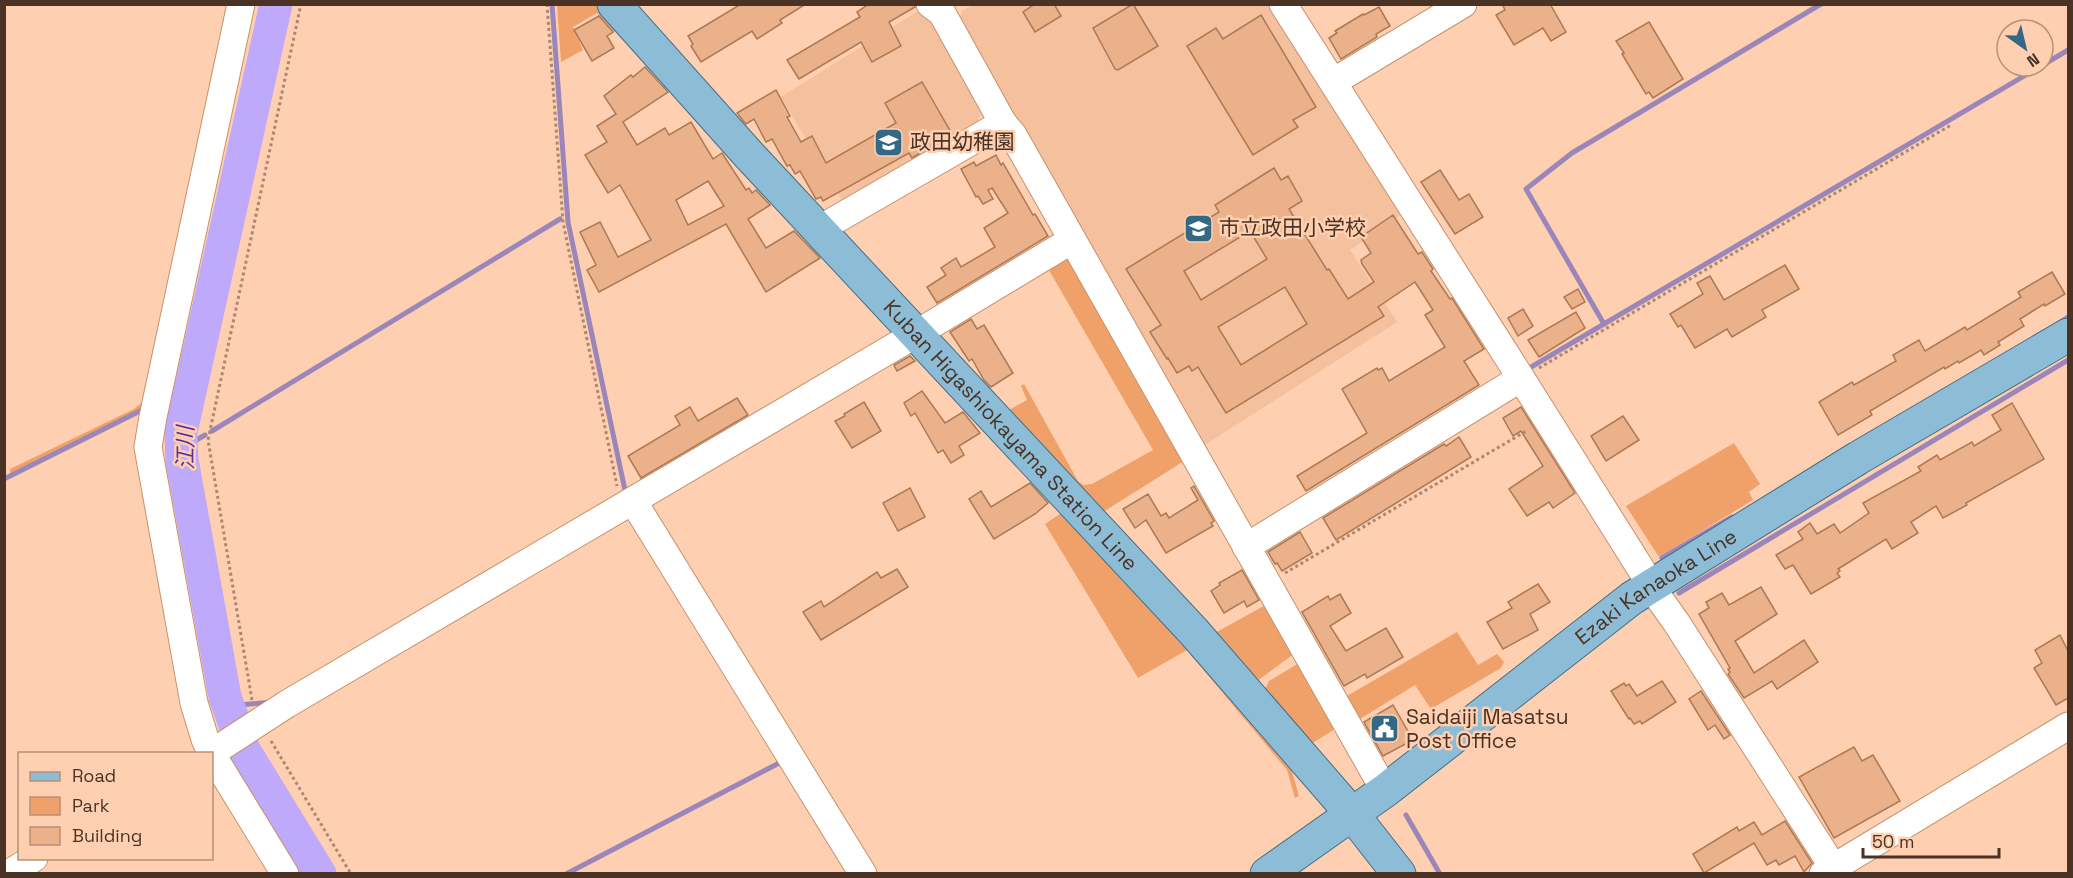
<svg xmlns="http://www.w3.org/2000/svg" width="2073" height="878" font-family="'Space Grotesk','Noto Sans JP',sans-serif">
<rect width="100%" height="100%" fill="#fecfb0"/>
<!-- built -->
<g fill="#f4c09e">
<polygon points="973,5 1276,5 1407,211 1350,250 1397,322 1203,446 958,25 962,11"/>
<polygon points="923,8 981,113 976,125 843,202 781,97"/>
</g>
<!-- green -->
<g fill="#f0a16a">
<polygon points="557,5 601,5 620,28 614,32 597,13 573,27 583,50 561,62"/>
<polygon points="1070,252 1192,456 1100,514 1009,410 1027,400 1021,386 1024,384 1078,481 1084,485 1092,484 1153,450 1046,265"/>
<polygon points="146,399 146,410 10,478 10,469 134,409"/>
<polygon points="1734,443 1760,484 1749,492 1753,500 1659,557 1626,506"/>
<polygon points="1066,510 1291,768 1299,796 1295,798 1287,770 1187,650 1138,678 1045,524"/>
<polygon points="1273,601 1295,653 1256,682 1213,634"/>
<polygon points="1457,632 1478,665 1497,654 1504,662 1501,668 1431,709 1415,685 1360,719 1347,696"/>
<polygon points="1299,663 1340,726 1311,744 1264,691 1269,681"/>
</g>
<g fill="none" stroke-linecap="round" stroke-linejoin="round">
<!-- stream -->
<g stroke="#9b86ba" stroke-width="5">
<polyline points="552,4 568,222 626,495"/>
<polyline points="2043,65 2068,50"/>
<polyline points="1604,324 1526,189 1572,153 1821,4"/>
<polyline points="2057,324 2068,317"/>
<polyline points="1526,370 2041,66"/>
<polyline points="168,397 193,384"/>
<polyline points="212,431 560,219"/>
<polyline points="181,449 205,435"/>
<polyline points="4,479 146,408"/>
<polyline points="1662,558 1732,517"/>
<polyline points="1679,593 2068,360"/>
<polyline points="228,706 272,702"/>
<polyline points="1406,815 1440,874"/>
<polyline points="566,874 783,761"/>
</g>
<!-- river -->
<polyline stroke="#bea9fb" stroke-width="33" points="276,4 181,432 182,460 225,697 244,750 320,874"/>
</g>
<!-- building -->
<g fill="#eab18b" stroke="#ad7853" stroke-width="1.5" fill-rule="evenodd">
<polygon points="741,4 806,4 780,20 782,23 757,39 752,31 701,62 691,46 693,44 688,36"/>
<polygon points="869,4 915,4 915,7 889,22 901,46 872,62 861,42 799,79 787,60 860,17 857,12"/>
<polygon points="1035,4 1054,4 1061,16 1035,32 1023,12"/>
<polygon points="1133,4 1158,46 1118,70 1115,69 1093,28"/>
<polygon points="1502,4 1550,4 1566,32 1551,41 1543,28 1514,45 1496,15 1505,10"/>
<polygon points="1379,7 1390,26 1376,34 1377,37 1341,59 1329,38 1337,33 1335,31 1363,14 1364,15"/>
<polygon points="1261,15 1316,107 1293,120 1298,127 1253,155 1187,46 1216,28 1223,39"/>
<polygon points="599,16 613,32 607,36 614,48 592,61 574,30"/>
<polygon points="1649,22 1683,79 1653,98 1649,92 1646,94 1622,54 1624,53 1616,41"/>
<path d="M645 67 668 92 623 122 637 145 665 128 669 135 691 122 713 159 722 153 746 190 749 188 752 193 756 190 770 205 748 219 766 248 794 231 820 258 766 292 726 224 599 292 587 270 596 265 580 232 600 222 618 257 651 240 620 185 608 193 585 155 607 142 597 126 616 114 604 96 631 75 633 77ZM708 181 724 206 688 225 676 200Z"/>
<polygon points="922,82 952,134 912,158 909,153 823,201 821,197 816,199 800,171 795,174 790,165 787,166 772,139 766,142 754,119 746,124 737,113 776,90 790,116 787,117 801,142 812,136 826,163 896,123 885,103"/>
<polygon points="996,155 1001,165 1003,163 1033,215 1035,214 1048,236 937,303 927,287 946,275 941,268 956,258 961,267 995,247 984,228 1008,213 992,188 988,190 993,199 983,204 978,196 976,197 961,169 974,162 976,166"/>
<path d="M1274 168 1281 180 1288 176 1302 201 1289 209 1327 270 1329 269 1348 299 1374 282 1362 264 1361 260 1371 253 1361 237 1393 215 1418 254 1422 252 1433 269 1431 271 1450 299 1452 298 1484 349 1464 361 1479 385 1306 491 1297 476 1367 433 1342 389 1377 368 1378 370 1382 368 1389 381 1445 347 1425 315 1433 310 1415 282 1378 307 1384 316 1226 413 1198 367 1192 371 1189 366 1177 373 1168 358 1167 359 1150 332 1161 325 1126 269 1219 212 1215 205ZM1250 231 1267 259 1201 300 1184 271ZM1285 287 1307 324 1241 365 1218 327Z"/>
<polygon points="1440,170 1459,200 1469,194 1483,217 1455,234 1421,182"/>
<polygon points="1785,265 1799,289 1762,310 1766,317 1732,337 1727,329 1695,348 1681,325 1678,327 1670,314 1703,294 1697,283 1710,276 1724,300"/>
<polygon points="2052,272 2065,294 2045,306 2044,304 2020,319 2024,326 1998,342 2000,345 1984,355 1981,350 1959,363 1958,361 1945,369 1944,367 1870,411 1872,415 1838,435 1819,402 1852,382 1854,385 1896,361 1893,355 1919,340 1925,351 1965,327 1967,330 2021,297 2018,292"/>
<polygon points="1578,289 1585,302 1572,309 1564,297"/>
<polygon points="1523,309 1533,326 1518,336 1508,318"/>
<polygon points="1576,312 1585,328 1539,357 1528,340"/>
<polygon points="971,319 977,329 984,325 1013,373 991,387 984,380 972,359 969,361 950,332"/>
<polygon points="910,356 915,361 897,371 894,365"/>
<polygon points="922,391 945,423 963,412 980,433 959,446 964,455 951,463 943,450 938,453 915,413 911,416 904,403"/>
<polygon points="737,398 748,415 641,478 628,456 680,425 675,416 690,407 698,421"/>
<polygon points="864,402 881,431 852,448 835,421 845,416 844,414"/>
<polygon points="2012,403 2044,459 1966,503 1967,505 1943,518 1936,506 1911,522 1918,533 1892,549 1886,539 1838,569 1840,571 1837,573 1840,577 1811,594 1793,565 1785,569 1776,555 1803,539 1798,532 1810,523 1817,534 1834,524 1840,533 1869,513 1863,503 1921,471 1918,467 1937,455 1940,460 1972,442 1974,446 2001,430 1992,415"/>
<polygon points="1521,407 1575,493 1553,508 1549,502 1527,516 1509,489 1543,466 1521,431 1513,436 1503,418"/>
<polygon points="1623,416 1639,440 1606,461 1591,436"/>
<polygon points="1459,437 1471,457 1336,540 1323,518 1444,444 1446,446"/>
<polygon points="1030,483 1048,503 1035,514 994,539 969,499 981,491 991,507"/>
<polygon points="1194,486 1214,521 1211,523 1213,526 1166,553 1146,520 1135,528 1123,509 1148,494 1161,516 1166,513 1169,518 1198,500 1191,488"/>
<polygon points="910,488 925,517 898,531 883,503"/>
<polygon points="1300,532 1312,553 1282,571 1277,563 1275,564 1268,552"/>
<polygon points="897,569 908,587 821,640 803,612 821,601 824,607 877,572 881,578"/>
<polygon points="1242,570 1259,600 1247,607 1244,601 1224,613 1211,591 1220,585 1219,583"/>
<polygon points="1538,584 1550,602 1530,614 1538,630 1503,649 1487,622 1512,608 1508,602"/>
<polygon points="1761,587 1777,614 1735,641 1754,673 1804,640 1818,662 1777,689 1772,681 1744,698 1728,674 1730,672 1728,669 1730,668 1699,614 1709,608 1706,602 1722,593 1729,605"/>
<polygon points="1340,594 1351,613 1330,626 1346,651 1386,628 1403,657 1367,678 1365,674 1344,686 1302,612 1328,596 1330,600"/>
<polygon points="2060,635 2068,651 2068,698 2056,705 2034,668 2042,663 2035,650"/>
<polygon points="1662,681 1676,702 1642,724 1640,721 1634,724 1630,718 1629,719 1611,691 1624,683 1626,686 1629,684 1637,696"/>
<polygon points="1701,691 1730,735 1724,739 1715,725 1708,730 1689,699"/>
<polygon points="1393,705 1413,740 1383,756 1364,722"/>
<polygon points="1854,747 1862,761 1873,755 1900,801 1834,838 1799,777"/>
<polygon points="1785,821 1812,863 1804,872 1795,856 1779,865 1776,860 1767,865 1754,843 1704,873 1693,854 1737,827 1739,831 1754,822 1762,835"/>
</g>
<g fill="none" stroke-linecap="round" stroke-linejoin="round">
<defs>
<g id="minor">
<polyline points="241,4 153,417 148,447 194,703 205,739 211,753 285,874"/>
<polyline points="930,4 942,13 1003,123 1013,135 1376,775 1386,790"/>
<polyline points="1283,4 1521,378 1661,601 1676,622 1828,859 1840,874"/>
<polyline points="1333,82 1463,4"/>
<polyline points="818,230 1003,123"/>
<polyline points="633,501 863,874"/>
<polyline points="1246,547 1521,378"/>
<polyline points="210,754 287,704 916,334 1072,240"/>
<polyline points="8,874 34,858"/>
<polyline points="1823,874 2068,726"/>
</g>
<g id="major">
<path id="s1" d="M614 4 749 155 1194 632 1352 814 1399 874"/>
<path id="s2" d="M1267 874 1386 790 1632 598 1858 458 2068 335"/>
</g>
</defs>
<!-- minor casing -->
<use href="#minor" stroke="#c7916b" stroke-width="29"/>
<!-- major casing -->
<use href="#major" stroke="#436f86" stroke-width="35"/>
<!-- path -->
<g stroke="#ac8870" stroke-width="3" stroke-dasharray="3 3" stroke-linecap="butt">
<polyline points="547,4 563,222 617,486"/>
<polyline points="1539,368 1951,125"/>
<polyline points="1285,573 1528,430"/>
<polyline points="252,700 208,440 301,4"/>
<polyline points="271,741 351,874"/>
</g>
<!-- minor -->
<use href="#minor" stroke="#fff" stroke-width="27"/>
<!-- major -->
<use href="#major" stroke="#8cbcd6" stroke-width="33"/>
</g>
<!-- icons -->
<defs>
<symbol id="school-square" viewBox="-11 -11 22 22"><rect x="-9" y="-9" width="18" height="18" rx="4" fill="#346885" stroke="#fecfb0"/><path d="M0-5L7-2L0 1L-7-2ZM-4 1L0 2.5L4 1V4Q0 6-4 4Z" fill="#fff"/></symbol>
<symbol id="civic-square" viewBox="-11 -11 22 22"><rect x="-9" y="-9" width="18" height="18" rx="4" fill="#346885" stroke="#fecfb0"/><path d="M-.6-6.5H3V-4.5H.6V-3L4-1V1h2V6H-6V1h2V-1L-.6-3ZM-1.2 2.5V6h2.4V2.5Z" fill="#fff"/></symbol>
</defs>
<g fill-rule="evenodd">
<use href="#school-square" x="872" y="126" width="33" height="33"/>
<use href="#school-square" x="1182" y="212" width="33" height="33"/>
<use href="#civic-square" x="1368" y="712" width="33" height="33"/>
</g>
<g text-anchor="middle" stroke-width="5" stroke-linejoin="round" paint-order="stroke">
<!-- poi labels -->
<g font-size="21" fill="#4a3324" stroke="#fecfb0" text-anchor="start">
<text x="910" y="149">政田幼稚園</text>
<text x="1219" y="235">市立政田小学校</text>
<text x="1406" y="724">Saidaiji Masatsu<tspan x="1406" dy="24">Post Office</tspan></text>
</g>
<!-- street labels -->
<g font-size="21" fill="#4a3324" stroke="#fecfb0">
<text dy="7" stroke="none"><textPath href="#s1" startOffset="586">Kuban Higashiokayama Station Line</textPath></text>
<text dy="7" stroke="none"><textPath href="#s2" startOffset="484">Ezaki Kanaoka Line</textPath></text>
</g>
<!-- water labels -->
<g font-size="22" font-style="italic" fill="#5b30a4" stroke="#fecfb0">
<text transform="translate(185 448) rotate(-90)" y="8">江川</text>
</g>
</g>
<!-- border -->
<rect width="2073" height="878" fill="none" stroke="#4a3324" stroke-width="12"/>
<!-- legend -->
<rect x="18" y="752" width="195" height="108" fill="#fecfb0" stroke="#b69178" stroke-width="1.5"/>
<rect x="30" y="772" width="30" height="9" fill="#8cbcd6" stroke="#b69178" stroke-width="1.5"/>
<text x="72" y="782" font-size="18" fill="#4a3324">Road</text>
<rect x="30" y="797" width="30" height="18" fill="#f0a16a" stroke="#b69178" stroke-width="1.5"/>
<text x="72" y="812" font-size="18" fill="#4a3324">Park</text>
<rect x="30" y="827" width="30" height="18" fill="#eab18b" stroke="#b69178" stroke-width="1.5"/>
<text x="72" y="842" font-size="18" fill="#4a3324">Building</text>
<!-- north arrow -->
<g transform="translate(2025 48) rotate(146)"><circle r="28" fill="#fecfb0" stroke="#b69178" stroke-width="1.5"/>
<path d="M0-4.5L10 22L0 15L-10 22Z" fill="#346885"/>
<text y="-9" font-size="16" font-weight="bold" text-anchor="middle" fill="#4a3324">N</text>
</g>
<!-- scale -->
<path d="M1863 848v9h136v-9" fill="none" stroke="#4a3324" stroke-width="3"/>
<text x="1872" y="848" font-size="18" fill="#4a3324" stroke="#fecfb0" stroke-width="4.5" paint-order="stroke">50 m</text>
</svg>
